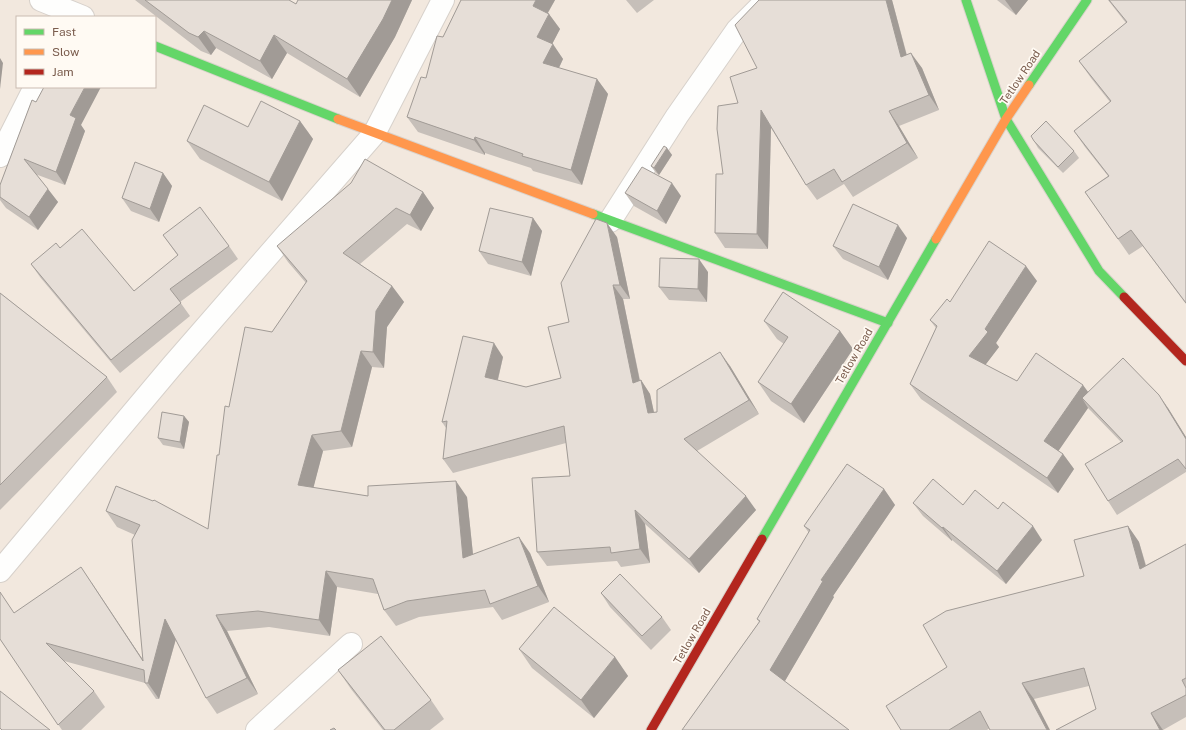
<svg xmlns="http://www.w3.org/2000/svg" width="1186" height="730" font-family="'Public Sans',sans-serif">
<rect width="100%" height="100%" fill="#f9f5f0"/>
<!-- residential -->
<path fill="#f2e8de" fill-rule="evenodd" d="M0 0H1186V730H0ZM17 17H155V87H17Z"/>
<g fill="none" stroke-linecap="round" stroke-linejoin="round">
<defs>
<g id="street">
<polyline points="41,0 83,17"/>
<polyline points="0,156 35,87"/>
<polyline points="610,221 677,116 737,30 767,0"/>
<polyline points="0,571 172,366 374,134 443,0"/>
<polyline points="257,730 351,644"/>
</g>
<g id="fast">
<polyline points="966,0 1006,119 1099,271 1124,297"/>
<polyline points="155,46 338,119"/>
<polyline points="1029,85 1087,0"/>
<polyline points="593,214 888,323"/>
<polyline points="762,539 936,239"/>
</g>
<g id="slow">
<polyline points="338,119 593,214"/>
<polyline points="936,239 1006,119 1029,85"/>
</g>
<g id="jam">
<polyline points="1124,297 1186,361"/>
<polyline points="651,730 762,539"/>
</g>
</defs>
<!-- street casing -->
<use href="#street" stroke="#d7d1cb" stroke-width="24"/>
<!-- fast casing -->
<use href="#fast" stroke="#d9d2cb" stroke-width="11"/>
<!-- slow casing -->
<use href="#slow" stroke="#d9d2cb" stroke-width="11"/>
<!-- jam casing -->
<use href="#jam" stroke="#d9d2cb" stroke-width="11"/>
<!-- street -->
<use href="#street" stroke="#fefefd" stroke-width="22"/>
<!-- fast -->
<use href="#fast" stroke="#63d668" stroke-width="9"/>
<!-- slow -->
<use href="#slow" stroke="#ff974d" stroke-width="9"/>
<!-- jam -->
<use href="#jam" stroke="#b3261e" stroke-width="9"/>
</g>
<!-- wall -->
<g fill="#c6bfb9">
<polygon points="135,0 289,0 296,4 298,0 412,0 395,37 360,97 287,53 272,79 216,48 211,55 201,51"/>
<polygon points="461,0 555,0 548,13 560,29 552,44 563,59 559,68 597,79 608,94 582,185 533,171 531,168 485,153 485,155 418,132 407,117 426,78 443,37"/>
<polygon points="626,0 654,0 637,13"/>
<polygon points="759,0 892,0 907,55 922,68 939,110 899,126 918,158 853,197 844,184 817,200 806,185 771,128 768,249 725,248 715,233 723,174 738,103 757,68"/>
<polygon points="997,0 1028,0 1016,15"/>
<polygon points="1108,0 1186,0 1186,304 1143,246 1129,255 1085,192 1108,176 1085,147 1074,131 1110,102 1091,78 1079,61 1126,23"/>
<polygon points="32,100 81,125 85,131 65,185 35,174 58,202 38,230 6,208 0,200 0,185"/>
<polygon points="300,121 313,139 282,201 200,159 187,141 248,127"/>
<polygon points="1034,141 1074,151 1079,158 1063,173 1038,148"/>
<polygon points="667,148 672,155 659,175 656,173 651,166"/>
<polygon points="163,173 172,186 159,222 131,211 122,198"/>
<polygon points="423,192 434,208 421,231 407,224 360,264 392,286 404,302 387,327 384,368 372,367 352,447 323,451 313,488 368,496 467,497 473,554 530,553 549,602 502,620 493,607 419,617 396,626 384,610 378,594 337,587 330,636 269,627 227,631 258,694 217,714 206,698 176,639 159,699 156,699 145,683 64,661 94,691 105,707 81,730 62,730 0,639 14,613 92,583 143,660 135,535 117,527 106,511 208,529 219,455 229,407 272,332 306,283 288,262 277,246"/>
<polygon points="625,193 681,196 666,224 634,206"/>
<polygon points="533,218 542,231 531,276 488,264 479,251"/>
<polygon points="163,235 229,246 238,259 180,302 190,316 120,373 40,277 31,264 134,291 178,256"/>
<polygon points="617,237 630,299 623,299 640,380 641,380 650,394 654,412 657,412 730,366 759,414 697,451 756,510 699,573 645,524 650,563 621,567 617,561 547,566 537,552 570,476 566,443 453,473 443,459 446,428 442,422 503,357 498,380 526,387 561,378 569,322"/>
<polygon points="907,238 888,280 843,259 833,246"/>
<polygon points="708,272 707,302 669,300 659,287"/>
<polygon points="1037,281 996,343 999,347 985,365 1017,381 1089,392 1168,408 1186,437 1186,472 1117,515 1108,501 1121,442 1091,411 1088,408 1058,451 1063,454 1074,469 1058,493 921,399 910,384 936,328 930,320 950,302"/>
<polygon points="0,293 107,377 117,392 0,510"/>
<polygon points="764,321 840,331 853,349 804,423 771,401 758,382 784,344 777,339"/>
<polygon points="184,416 189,422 184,449 163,445 158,438"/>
<polygon points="884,489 895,505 833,596 834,597 785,681 682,730 759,622 757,619 809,533 804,526"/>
<polygon points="913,503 963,505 998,509 1042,540 1006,584 952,540 952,541 923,516"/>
<polygon points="1128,526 1139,542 1146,565 1186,544 1186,717 1163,730 1056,730 1096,709 1089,686 1034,699 987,730 901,730 947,667 1084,576"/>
<polygon points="601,593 662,617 671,630 651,650 610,607"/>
<polygon points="519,649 615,657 628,676 594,718 532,668"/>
<polygon points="338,670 431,700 444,719 430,730 383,730 351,689"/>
</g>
<!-- shaded-wall -->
<g fill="#a19b96">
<polygon points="392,0 412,0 395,37 360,97 347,79"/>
<polygon points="536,0 555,0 543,21 533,6"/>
<polygon points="886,0 892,0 911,72 901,57"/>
<polygon points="1005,0 1028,0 1016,15"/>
<polygon points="549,14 560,29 548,52 537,37"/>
<polygon points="204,31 216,48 211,55 198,37"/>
<polygon points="274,35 287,53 272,79 260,61"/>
<polygon points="553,44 563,59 554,78 543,63"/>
<polygon points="911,53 922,68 939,110 929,95"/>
<polygon points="0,58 3,63 0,89"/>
<polygon points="597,79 608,94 582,185 571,170"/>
<polygon points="85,87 101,87 81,125 85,131 65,185 56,172 70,115"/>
<polygon points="761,110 771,126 768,249 757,234"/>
<polygon points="889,111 899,126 918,158 907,143"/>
<polygon points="300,121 313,139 282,201 269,182"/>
<polygon points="475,137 485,153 485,155 474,140"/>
<polygon points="667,148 672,155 659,175 654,168"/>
<polygon points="163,173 172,186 159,222 150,209"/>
<polygon points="672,183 681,196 666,224 657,211"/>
<polygon points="48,189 58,202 38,230 29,217"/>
<polygon points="423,192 434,208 421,231 410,215"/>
<polygon points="533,218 542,231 531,276 522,262"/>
<polygon points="607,223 617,237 630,299 620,285"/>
<polygon points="898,225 907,238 888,280 879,267"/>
<polygon points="699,259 708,272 707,302 698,289"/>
<polygon points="1026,266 1037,281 996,343 999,347 980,372 969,356 985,329"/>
<polygon points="613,285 623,299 643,397 633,383"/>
<polygon points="392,286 404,302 387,327 384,368 373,352 376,311"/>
<polygon points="840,331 853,349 804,423 791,404"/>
<polygon points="494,343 503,357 495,391 485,377"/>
<polygon points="361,351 372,367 352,447 341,431"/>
<polygon points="720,352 730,366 759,414 749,400"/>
<polygon points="641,380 650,394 657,427 648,413"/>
<polygon points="1083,385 1094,400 1082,398 1088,408 1055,456 1044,441"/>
<polygon points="1159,395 1168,408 1186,437 1186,439"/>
<polygon points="184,416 189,422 184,449 180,442"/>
<polygon points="312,435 323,451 310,501 298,485"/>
<polygon points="1063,454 1074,469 1058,493 1047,478"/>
<polygon points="456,481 467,497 475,574 463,558"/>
<polygon points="884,489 895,505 833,596 834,597 782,686 770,670 821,580"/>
<polygon points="746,496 756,510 699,573 689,559"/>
<polygon points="635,510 645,524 650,563 640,549"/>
<polygon points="1033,526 1042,540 1006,584 997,571"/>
<polygon points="1128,526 1139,542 1151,585 1140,569"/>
<polygon points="943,527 952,540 952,541 942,528"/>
<polygon points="519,537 530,553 549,602 538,586"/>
<polygon points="81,567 151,672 165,619 177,635 159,699 148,683 143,661"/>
<polygon points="326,571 337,587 330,636 319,620"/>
<polygon points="216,615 227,631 258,694 247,678"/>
<polygon points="615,657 628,676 594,718 581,700"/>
<polygon points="1022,683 1034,699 1050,730 1047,730"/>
<polygon points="1151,713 1163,730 1160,730"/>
</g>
<!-- building -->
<g fill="#e6ded7" stroke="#a19b96">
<polygon points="145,0 289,0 296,4 298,0 392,0 383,19 347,79 274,35 260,61 204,31 198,37 189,33"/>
<polygon points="461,0 536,0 533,6 549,14 537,37 553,44 543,63 597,79 571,170 522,156 523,154 475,137 474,140 407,117 421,77 426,78 437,36 443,37"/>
<polygon points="759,0 886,0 901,57 911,53 929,95 889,111 907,143 842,182 834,169 806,185 761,110 757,234 715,233 716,174 723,174 717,129 718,106 738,103 730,77 757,68 735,25"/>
<polygon points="1109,0 1186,0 1186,303 1131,230 1118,239 1085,192 1109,176 1074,131 1111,101 1079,61 1127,22"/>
<polygon points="44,87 85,87 70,115 76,118 56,172 24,159 48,189 29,217 0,197 0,185 32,100 36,102"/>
<polygon points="261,101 300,121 269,182 187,141 204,105 248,127"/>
<polygon points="1046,121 1074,151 1058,167 1034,141 1031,136"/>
<polygon points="664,146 667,148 654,168 651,166"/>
<polygon points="365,159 423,192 410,215 396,208 343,253 392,286 376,311 373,352 361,351 341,431 312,435 298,485 368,496 368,486 456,481 463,558 519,537 538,586 490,604 485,590 407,601 384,610 373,579 326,571 319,620 258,611 216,615 247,678 206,698 165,619 148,683 145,683 144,670 46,643 94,691 58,725 0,639 0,592 14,613 81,567 143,661 132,540 140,525 106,511 116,486 153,501 154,500 208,529 217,455 219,455 225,406 229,407 245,327 272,332 307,281 277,246 351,183"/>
<polygon points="135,162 163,173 150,209 122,198"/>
<polygon points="642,167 672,183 657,211 625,193"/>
<polygon points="853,204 898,225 879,267 833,246"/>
<polygon points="200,207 229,246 170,289 181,303 111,360 31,264 56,243 60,248 82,229 134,291 178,255 163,235"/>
<polygon points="490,208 533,218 522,262 479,251"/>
<polygon points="596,219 607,223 620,285 613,285 633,383 641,380 648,413 657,412 657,390 720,352 749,400 684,439 746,496 689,559 635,510 640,549 611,553 610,547 537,552 532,478 570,476 564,426 443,459 447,421 442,422 463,336 494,343 485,377 526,387 561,378 548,327 569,322 561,283"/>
<polygon points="989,241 1026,266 985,329 988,332 969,356 1017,381 1036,353 1083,385 1044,441 1063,454 1047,478 910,384 937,326 930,320 947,299 950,302"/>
<polygon points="660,258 699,259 698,289 659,287"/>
<polygon points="783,292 840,331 791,404 758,382 788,337 764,321"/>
<polygon points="0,293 107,377 0,485"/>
<polygon points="1123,358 1159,395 1186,439 1186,469 1178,459 1108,501 1085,464 1123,441 1082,398"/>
<polygon points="162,412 184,416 180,442 158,438"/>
<polygon points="847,464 884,489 821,580 823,581 770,670 849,730 682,730 760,621 757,619 810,530 804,526"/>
<polygon points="933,479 963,505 975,490 998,509 1003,502 1033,526 997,571 943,527 942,528 913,503"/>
<polygon points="1128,526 1140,569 1186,544 1186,678 1182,680 1186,688 1186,695 1151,713 1160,730 1056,730 1096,709 1084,668 1022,683 1047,730 990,730 980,711 949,730 901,730 886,706 947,667 923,625 946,611 1084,576 1074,540"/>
<polygon points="620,574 662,617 642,636 601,593"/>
<polygon points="554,607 615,657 581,700 519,649"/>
<polygon points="381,636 431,700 394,730 385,730 338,670"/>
<polygon points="0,691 50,730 2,730 0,728"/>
<polygon points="334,728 336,730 330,730"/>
</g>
<g text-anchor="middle" stroke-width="3.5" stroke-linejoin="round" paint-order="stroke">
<!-- street labels -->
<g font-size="11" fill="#7a5c4d" stroke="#fffaf3">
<text transform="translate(1020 77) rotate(-56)" y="4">Tetlow Road</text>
<text transform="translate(854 356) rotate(-60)" y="4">Tetlow Road</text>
<text transform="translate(692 636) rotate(-60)" y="4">Tetlow Road</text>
</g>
</g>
<!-- legend -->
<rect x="16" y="16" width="140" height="72" fill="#fffaf3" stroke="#cabbb1"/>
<rect x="24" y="29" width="20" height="6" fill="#63d668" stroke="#cabbb1"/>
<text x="52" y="36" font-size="12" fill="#7a5c4d">Fast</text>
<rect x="24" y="49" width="20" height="6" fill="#ff974d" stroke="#cabbb1"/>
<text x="52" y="56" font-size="12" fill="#7a5c4d">Slow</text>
<rect x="24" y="69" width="20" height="6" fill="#b3261e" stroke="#cabbb1"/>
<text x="52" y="76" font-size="12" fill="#7a5c4d">Jam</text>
</svg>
